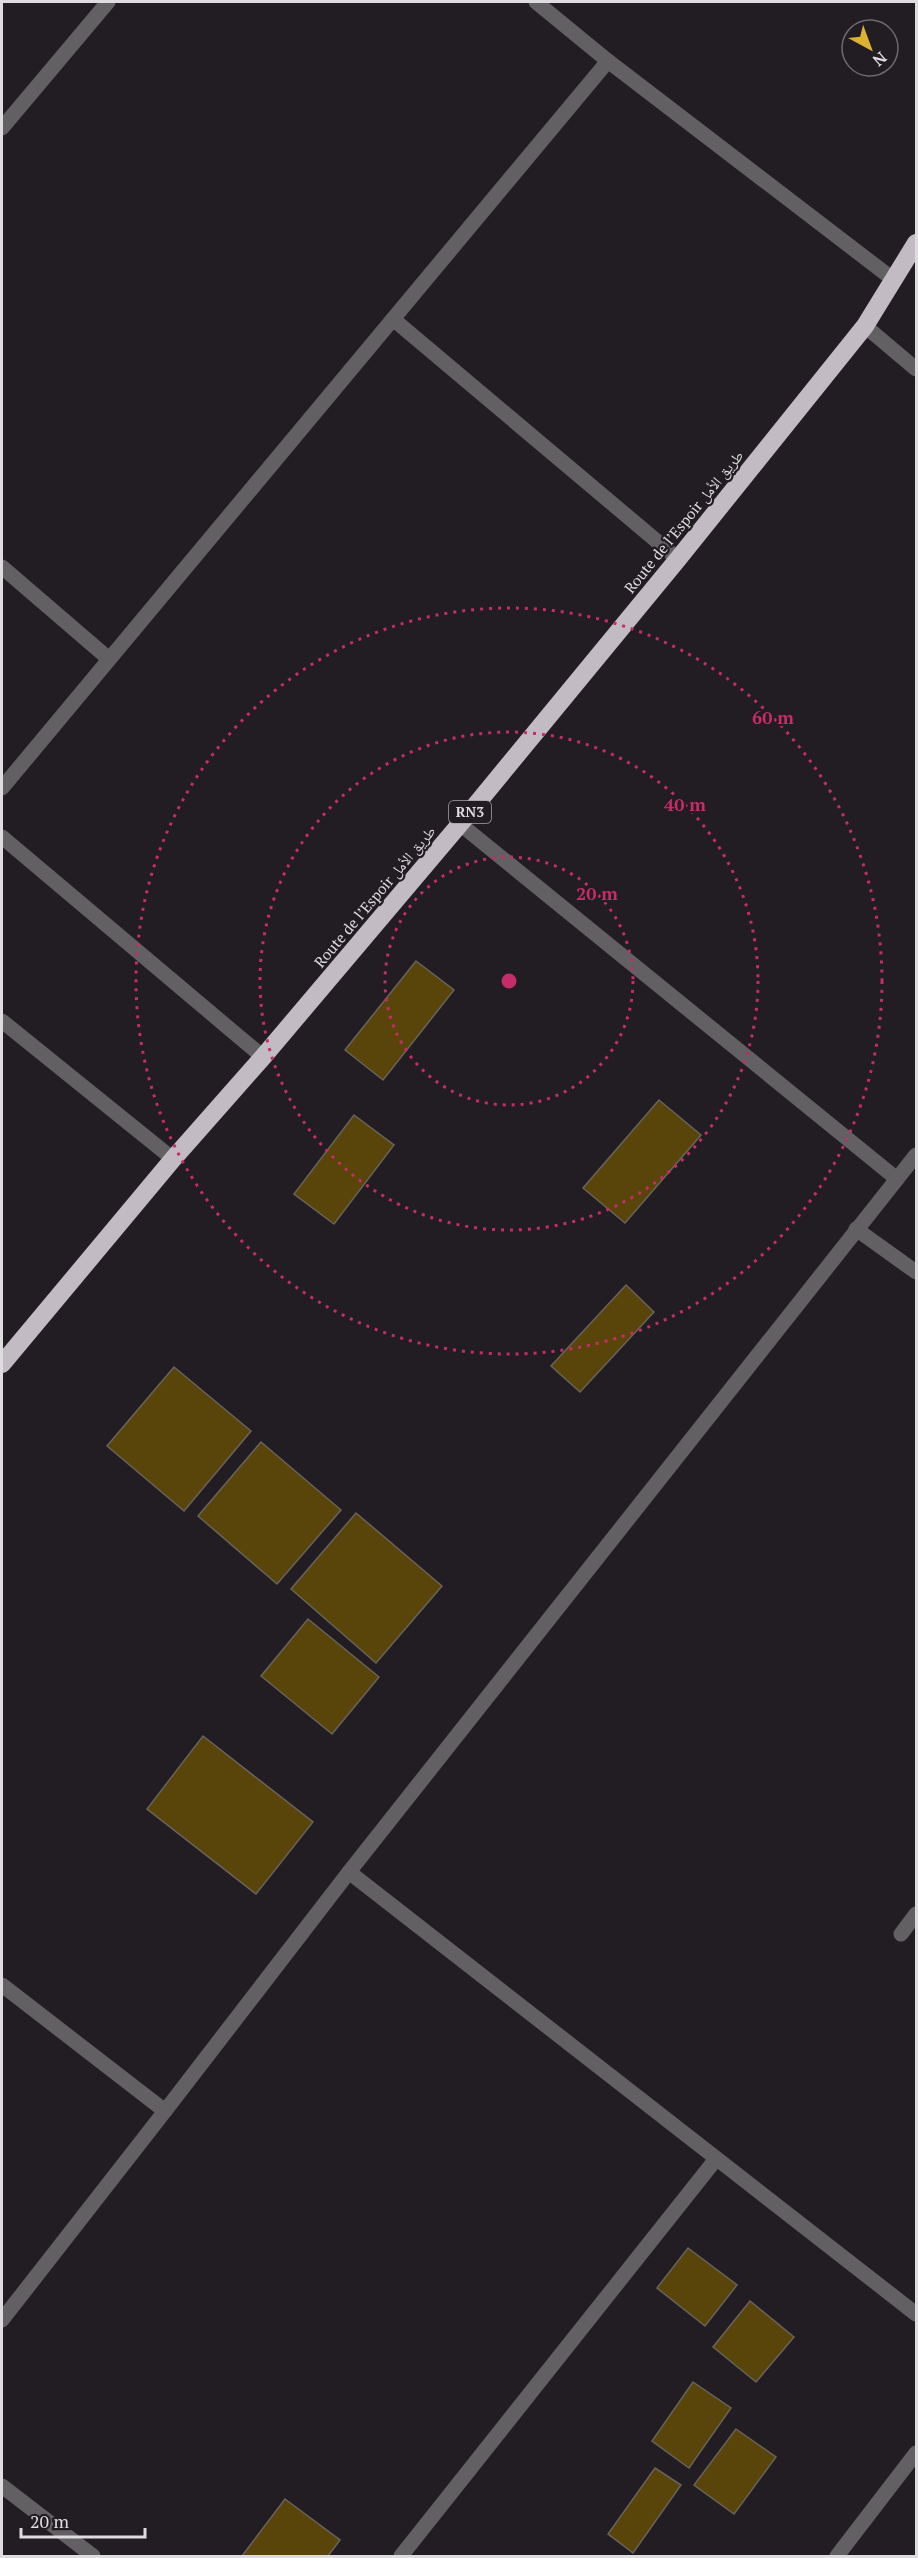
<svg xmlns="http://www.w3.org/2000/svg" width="918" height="2558" font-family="'PT Serif','Noto Naskh Arabic',serif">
<rect width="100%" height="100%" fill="#221d23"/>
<!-- building -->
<g fill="#594509" stroke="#68645c" stroke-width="1.5">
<polygon points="416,961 454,990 383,1080 345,1050"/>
<polygon points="659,1100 701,1135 625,1223 583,1188"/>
<polygon points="354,1115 394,1145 334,1224 294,1194"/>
<polygon points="626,1285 654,1312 580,1392 551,1366"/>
<polygon points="174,1367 251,1431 184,1511 107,1446"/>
<polygon points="261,1442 341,1510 277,1584 198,1516"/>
<polygon points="356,1513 442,1586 376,1663 291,1589"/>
<polygon points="308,1619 379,1677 332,1734 261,1676"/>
<polygon points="203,1736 313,1822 256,1894 147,1809"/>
<polygon points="688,2248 737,2285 705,2326 657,2288"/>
<polygon points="750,2301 794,2337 756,2382 713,2347"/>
<polygon points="693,2382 731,2408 689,2468 652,2441"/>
<polygon points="736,2429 776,2457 734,2514 694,2485"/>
<polygon points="655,2468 681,2485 633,2553 608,2534"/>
<polygon points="285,2499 340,2540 328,2556 242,2556"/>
</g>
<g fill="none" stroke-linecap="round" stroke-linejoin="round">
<!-- minor -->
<g stroke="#636063" stroke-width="15">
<polyline points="536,2 608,61 894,280"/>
<polyline points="2,128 108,2"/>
<polyline points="393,319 678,559"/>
<polyline points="865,326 916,369"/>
<polyline points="2,567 109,659"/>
<polyline points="2,788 608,61"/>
<polyline points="460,824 897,1179"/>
<polyline points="2,837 263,1057"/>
<polyline points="2,1021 173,1159"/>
<polyline points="856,1229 916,1272"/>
<polyline points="349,1872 916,2314"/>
<polyline points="901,1934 916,1914"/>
<polyline points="2,1985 165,2111"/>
<polyline points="2,2320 165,2111 349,1872 916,1155"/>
<polyline points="2,2486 93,2556"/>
<polyline points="401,2556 716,2159"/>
<polyline points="837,2556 916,2453"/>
</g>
<!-- highway -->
<polyline stroke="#c2bbc3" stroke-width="18" points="2,1364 173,1159 263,1057 460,824 678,559 865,326 916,243"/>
</g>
<!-- distance rings -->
<g fill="none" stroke="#c52c68" stroke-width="3" stroke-dasharray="3 6">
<circle cx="509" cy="981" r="124"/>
<circle cx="509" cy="981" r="249"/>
<circle cx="509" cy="981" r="373"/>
</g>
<g text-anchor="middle" stroke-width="4.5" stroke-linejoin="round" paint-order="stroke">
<!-- shield labels -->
<rect fill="#221d23" stroke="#a6a3a7" stroke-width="1.5" x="449" y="801" width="42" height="22" rx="4.5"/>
<g font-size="14" font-weight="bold" fill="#dfdce0">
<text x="470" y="817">RN3</text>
</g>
<!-- street labels -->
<g font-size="15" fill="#dfdce0" stroke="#221d23">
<text transform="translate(684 522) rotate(-51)" y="5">Route de l’Espoir طريق الأمل</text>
<text transform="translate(375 897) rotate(-50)" y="5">Route de l’Espoir طريق الأمل</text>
</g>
</g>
<circle cx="509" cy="981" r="9" fill="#c52c68" stroke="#221d23" stroke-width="3"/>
<g font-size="18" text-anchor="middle" font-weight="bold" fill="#c52c68" stroke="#221d23" stroke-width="4.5" stroke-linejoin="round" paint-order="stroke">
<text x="773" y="724">60 m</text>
<text x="685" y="811">40 m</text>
<text x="597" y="900">20 m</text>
</g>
<!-- border -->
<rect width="918" height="2558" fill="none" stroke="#dfdce0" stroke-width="6"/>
<!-- north arrow -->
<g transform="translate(870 48) rotate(139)"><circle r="28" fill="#221d23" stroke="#6e696f" stroke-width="1.5"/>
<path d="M0-4.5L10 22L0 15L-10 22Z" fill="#ddb233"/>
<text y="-9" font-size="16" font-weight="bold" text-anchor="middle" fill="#dfdce0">N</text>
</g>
<!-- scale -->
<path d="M21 2528v9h124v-9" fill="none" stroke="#dfdce0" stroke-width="3"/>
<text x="30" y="2528" font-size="18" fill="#dfdce0" stroke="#221d23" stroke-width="4.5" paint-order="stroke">20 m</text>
</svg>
